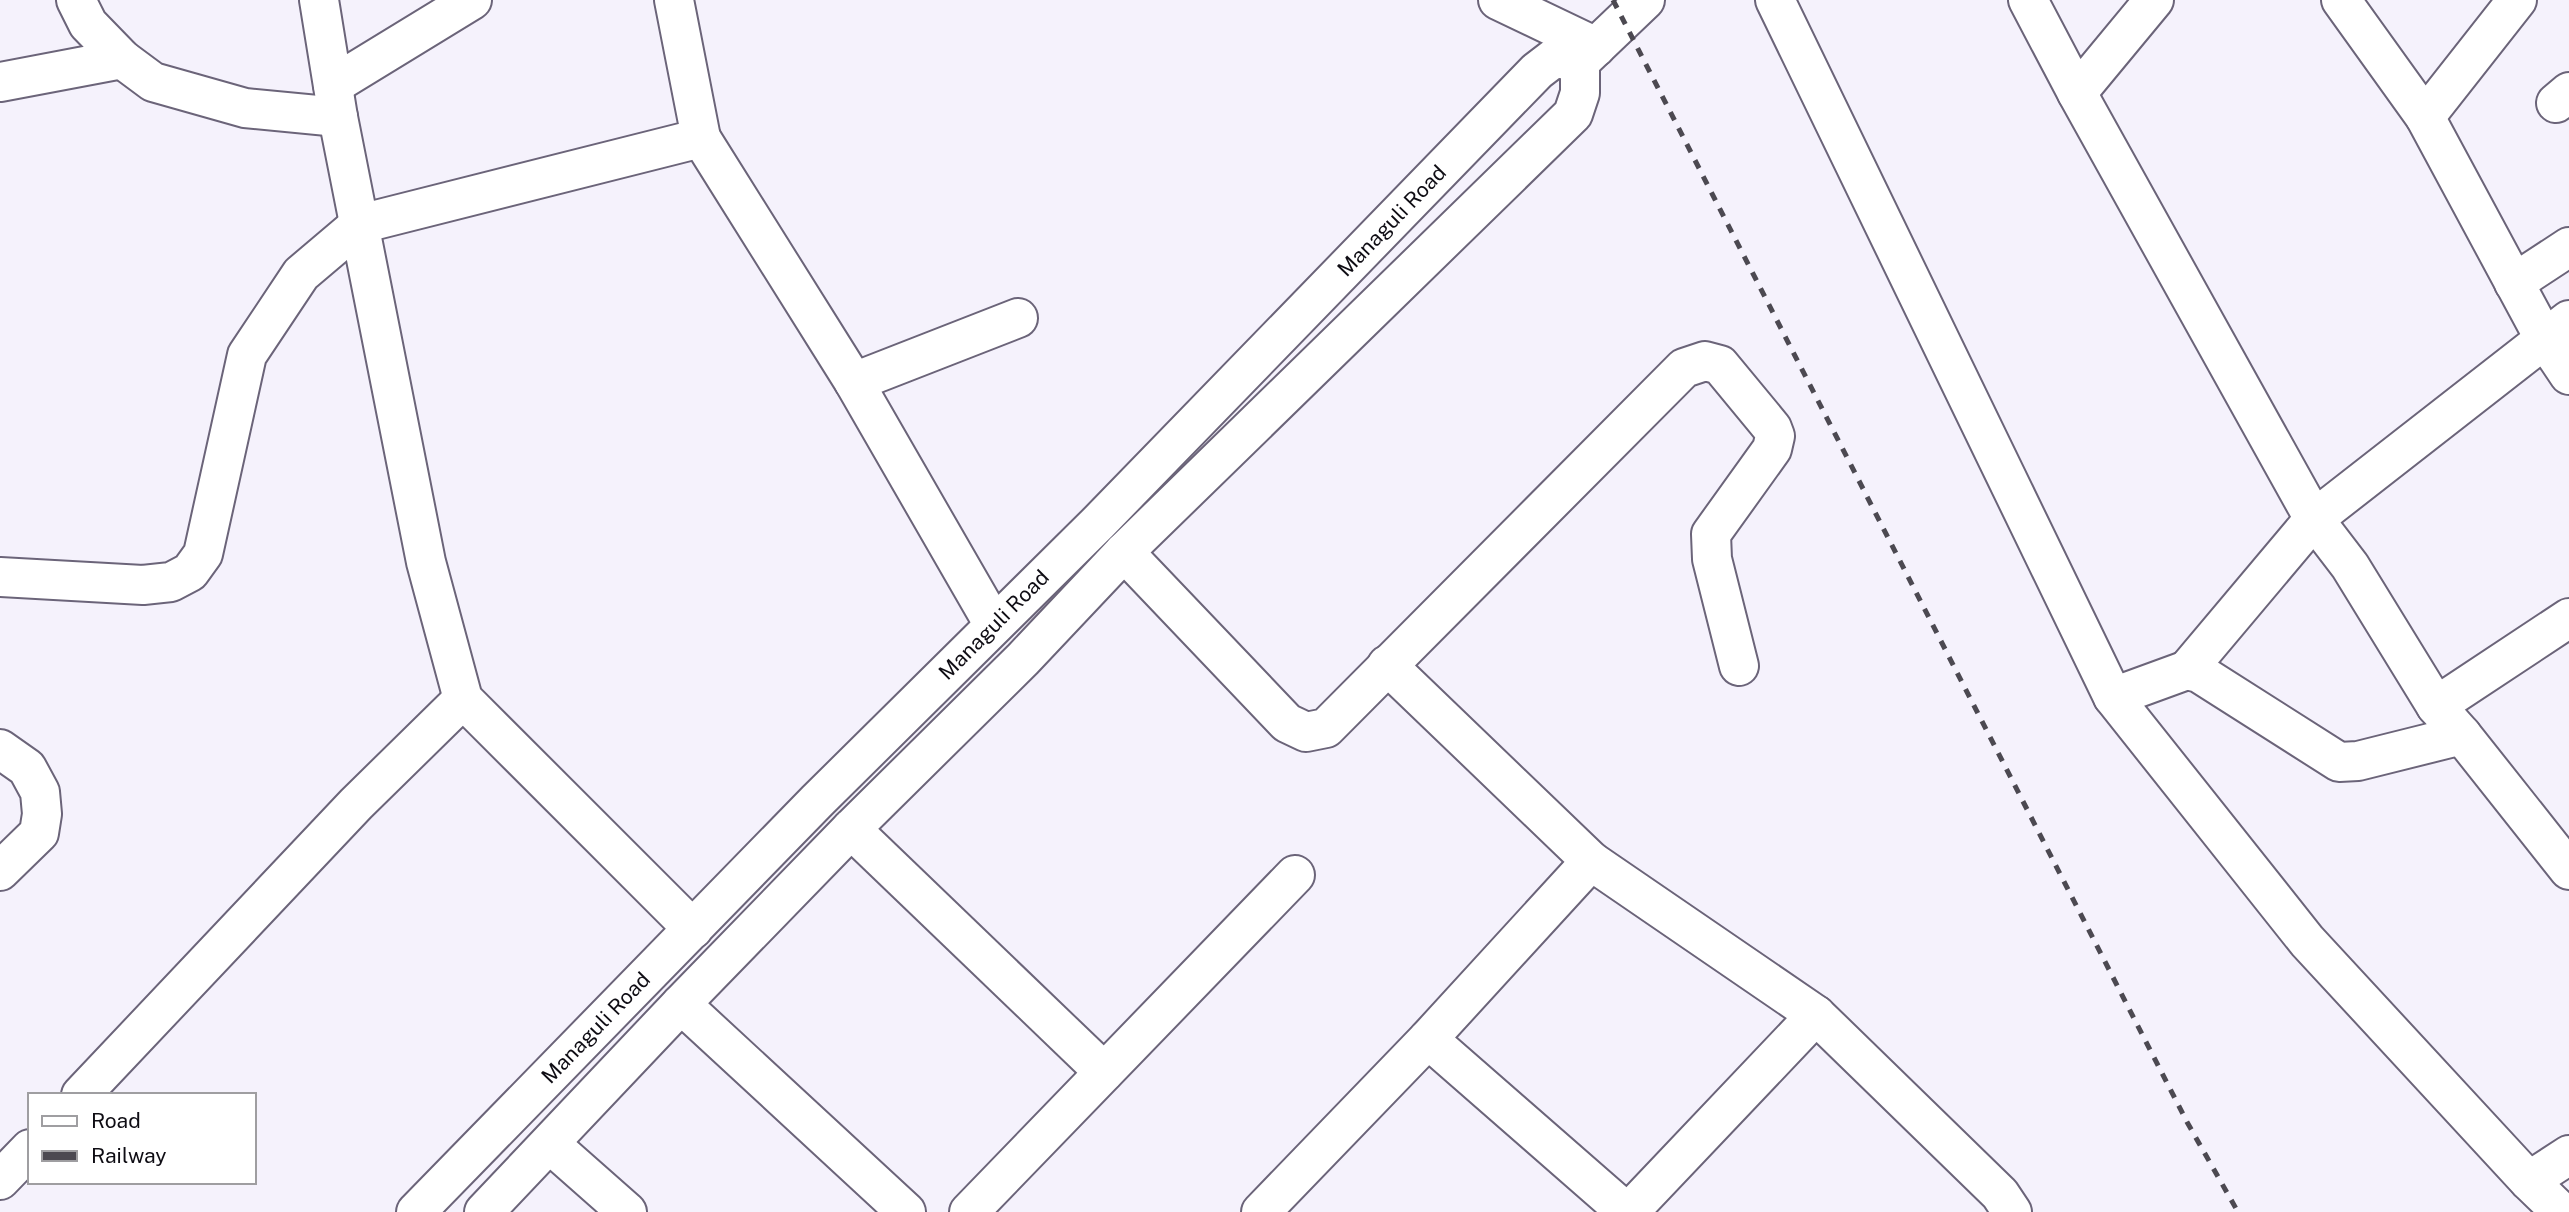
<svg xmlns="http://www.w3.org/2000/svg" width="2569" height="1212" font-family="'Public Sans',sans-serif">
<rect width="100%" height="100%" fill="#f5f2fc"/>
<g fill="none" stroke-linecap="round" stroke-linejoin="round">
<defs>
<g id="minor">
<polyline points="76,0 88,24 122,59 153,82 245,108 338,117"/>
<polyline points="319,0 338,117 426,562 463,699 693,929"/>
<polyline points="1498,0 1596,47"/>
<polyline points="1775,0 2113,697 2307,941 2529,1181 2561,1212"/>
<polyline points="2028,0 2077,93 2154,0"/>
<polyline points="2341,0 2425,117 2517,0"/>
<polyline points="0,82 122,59"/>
<polyline points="333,85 472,0"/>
<polyline points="2077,93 2314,519 2350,566 2436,706 2462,735 2358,761 2339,762 2199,673 2187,670 2113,697"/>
<polyline points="2556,103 2569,92"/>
<polyline points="2425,117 2544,338 2569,375"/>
<polyline points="701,138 854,382 994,625"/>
<polyline points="2514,283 2569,247"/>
<polyline points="854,382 1018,318"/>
<polyline points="1124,552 1287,723 1306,732 1326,728 1684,368 1705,361 1720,365 1772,428 1775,436 1772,449 1711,534 1712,559 1739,666"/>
<polyline points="0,577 143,585 171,582 190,572 203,554 247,355 301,274 360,224 701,138 674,0"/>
<polyline points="2187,670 2314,519 2569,320"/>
<polyline points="2436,706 2569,618"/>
<polyline points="2462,735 2569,870"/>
<polyline points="0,749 27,768 40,792 42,814 39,833 0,871"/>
<polyline points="851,829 1104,1072"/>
<polyline points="1591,861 1816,1015"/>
<polyline points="681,1004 906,1212"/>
<polyline points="1428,1039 1626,1212"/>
<polyline points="81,1095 356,804 463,699"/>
<polyline points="550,1144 627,1212"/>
<polyline points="0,1180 30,1149"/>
<polyline points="2529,1181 2569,1155"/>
<polyline points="969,1212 1295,875"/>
<polyline points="1261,1212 1428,1039 1591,861 1387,665"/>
<polyline points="1629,1212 1816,1015 2000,1194 2012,1212"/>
</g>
<g id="major">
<polyline points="1580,62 1645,0"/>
<polyline points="416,1212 817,801 1099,522 1537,71 1554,58 1580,62"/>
<polyline points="484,1212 681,1004 851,829 1023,659 1124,552 1573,114 1580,93 1580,62"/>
</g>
</defs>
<!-- minor casing -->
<use href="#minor" stroke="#6b6479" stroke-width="42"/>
<!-- major casing -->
<use href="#major" stroke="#6b6479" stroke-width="42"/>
<!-- minor -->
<use href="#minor" stroke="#fff" stroke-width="38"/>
<!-- major -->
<use href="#major" stroke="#fff" stroke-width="38"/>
<!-- rail -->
<polyline stroke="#4c4951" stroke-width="5" stroke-dasharray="9 9" stroke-linecap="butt" points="1613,0 2187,1122 2238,1212"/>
</g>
<g text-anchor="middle" stroke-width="6" stroke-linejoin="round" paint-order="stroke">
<!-- street labels -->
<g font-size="21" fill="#0f0d14" stroke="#fff">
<text transform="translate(1392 221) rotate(-46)" y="7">Managuli Road</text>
<text transform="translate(994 625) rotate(-45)" y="7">Managuli Road</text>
<text transform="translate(596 1028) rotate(-46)" y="7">Managuli Road</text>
</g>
</g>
<!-- legend -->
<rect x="28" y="1093" width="228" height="91" fill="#ffffff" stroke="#9f9ea1" stroke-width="2"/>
<rect x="42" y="1116" width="35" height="10" fill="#ffffff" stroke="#9f9ea1" stroke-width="2"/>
<text x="91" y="1128" font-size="21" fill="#0f0d14">Road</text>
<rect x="42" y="1151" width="35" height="10" fill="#4c4951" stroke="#9f9ea1" stroke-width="2"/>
<text x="91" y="1163" font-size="21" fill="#0f0d14">Railway</text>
</svg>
